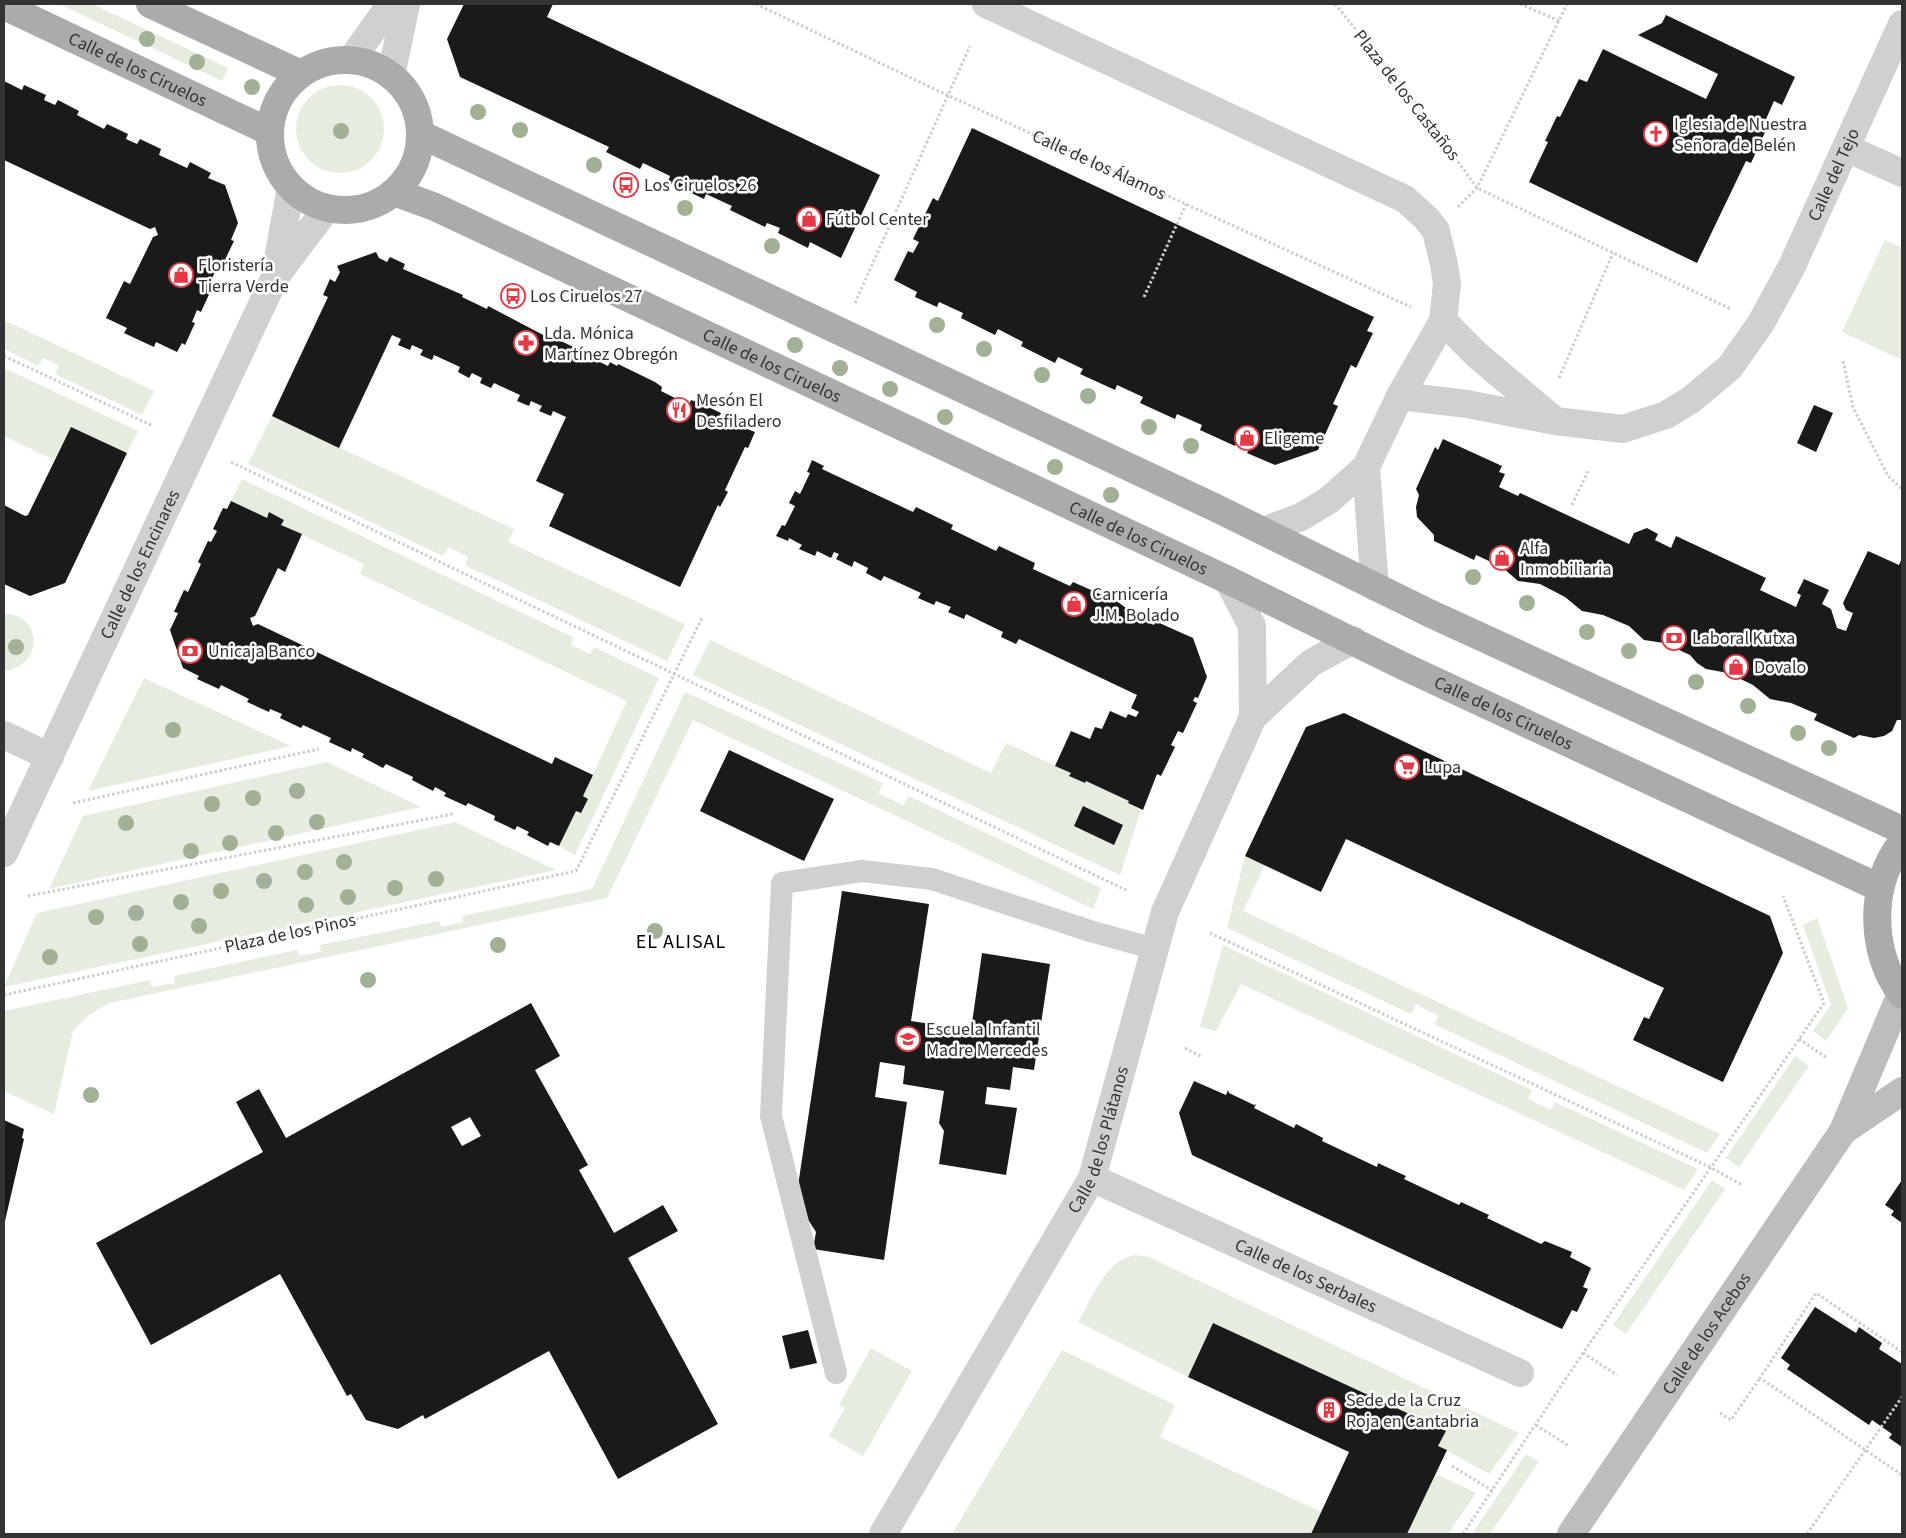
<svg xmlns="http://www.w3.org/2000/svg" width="1906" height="1538" font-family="'Source Sans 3',sans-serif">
<rect width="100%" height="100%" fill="#fff"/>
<!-- green -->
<g fill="#e6ecdf">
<polygon points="59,4 92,4 228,68 222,81"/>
<circle cx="340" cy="129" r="44"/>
<polygon points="1885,240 1902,248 1902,360 1842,332"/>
<polygon points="4,320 154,391 142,415 55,374 59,365 43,358 38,366 4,349"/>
<polygon points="4,368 138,431 127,453 71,427 54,460 4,436"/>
<polygon points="272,416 514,529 508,542 685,624 667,661 465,565 468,557 448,547 443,556 248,464"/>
<polygon points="242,479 573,637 571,645 590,654 594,647 659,678 575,855 559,846 576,811 581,813 588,799 583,796 627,701 360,574 364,564 281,525 283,519 269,512 267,518 231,501"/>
<path d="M4 614C42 613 45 666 4 671Z"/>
<polygon points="710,640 991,773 1006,743 1071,773 1070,776 1084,783 1086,781 1129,800 1128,803 1141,810 1120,875 693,675"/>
<polygon points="144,678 291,746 88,791"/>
<polygon points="685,692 883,783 878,793 903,805 909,796 1101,888 1093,909 693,720 607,898 109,1003 89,1015 73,1031 54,1114 4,1091 4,1011 150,980 152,987 175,983 174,976 297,950 299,956 321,952 320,945 439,921 441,927 463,922 462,916 592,889"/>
<polygon points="327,762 421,807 49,889 83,816"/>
<polygon points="455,822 556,870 4,987 37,913"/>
<polygon points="1245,856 1265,865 1243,911 1720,1134 1707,1153 1434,1024 1439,1016 1416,1004 1411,1014 1227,928"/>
<polygon points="1817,918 1848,1008 1826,1041 1813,1031 1831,1005 1803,925"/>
<polygon points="1223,945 1532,1090 1528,1099 1551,1110 1555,1102 1698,1169 1684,1190 1241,984 1216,1031 1200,1027"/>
<polygon points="1795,1056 1809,1066 1739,1167 1726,1158"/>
<polygon points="1712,1180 1725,1189 1626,1334 1613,1325"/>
<path d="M1135 1255 1149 1257 1519 1433 1489 1474 1438 1446 1445 1431 1213 1323 1188 1377 1078 1322C1092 1299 1105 1260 1135 1255Z"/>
<polygon points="871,1348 912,1371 863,1456 829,1436 845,1408 839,1405"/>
<polygon points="1062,1350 1175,1405 1160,1437 1321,1512 1311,1534 952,1534"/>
<polygon points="1526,1454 1539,1462 1490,1534 1472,1534"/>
<polygon points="1436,1474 1476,1493 1448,1534 1407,1534"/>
</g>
<!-- building -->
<g fill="#1a1a1a" fill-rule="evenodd">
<polygon points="464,4 553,4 547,17 880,175 841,258 810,242 808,248 778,233 780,228 767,223 765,227 730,210 732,206 706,194 704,199 668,182 670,176 643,163 640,169 606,152 609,147 460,77 447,39"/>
<polygon points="1666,15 1795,77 1782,105 1774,101 1763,126 1767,128 1751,163 1746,161 1697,263 1529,182 1548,142 1545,141 1557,116 1560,117 1579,79 1587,82 1603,49 1706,99 1718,74 1638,35 1662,23"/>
<polygon points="4,81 22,90 24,85 46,95 44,100 55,105 58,100 79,111 77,115 104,129 107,124 128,134 126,139 137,144 140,139 161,149 159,155 187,168 190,162 211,173 208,178 225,185 238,223 231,240 234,241 224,262 220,261 207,289 211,290 201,312 197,310 192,322 195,323 185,345 182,343 177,352 156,342 154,347 141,341 124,333 127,328 106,318 124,281 130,284 153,237 158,235 155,227 150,229 4,160"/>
<polygon points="972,128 1374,317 1367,331 1373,333 1356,368 1351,365 1333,404 1338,406 1318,450 1275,465 1247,453 1250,448 1237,442 1235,446 1200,430 1202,425 1177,414 1175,419 1140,403 1143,397 1117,385 1115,390 1080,374 1083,369 1058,357 1055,363 1021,346 1023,342 998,329 995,335 961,318 963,313 939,302 937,307 915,297 917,292 894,280 908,251 913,253 919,242 913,239 933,198 938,201"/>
<polygon points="376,252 379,258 387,262 390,257 405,264 403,269 463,295 462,297 487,309 488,306 547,337 548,335 582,351 581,353 608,366 610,362 617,366 618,364 655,382 662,387 661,391 689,405 691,400 700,403 721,413 719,418 755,432 748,448 745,447 725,490 728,492 720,507 718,505 680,587 549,526 564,494 536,481 566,417 553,411 551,416 539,411 542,406 531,401 529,406 517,401 520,395 494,383 491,388 480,383 482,378 472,373 469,378 458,372 460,367 434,355 432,360 420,355 423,350 412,345 410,350 398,345 401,339 392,335 339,448 272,416 328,297 323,295 330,279 335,282 340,272 337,266"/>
<polygon points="1814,405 1833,413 1816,452 1797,443"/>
<polygon points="71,427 127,453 65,583 30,596 4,584 4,505 25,516 28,515"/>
<polygon points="1443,439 1502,466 1499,472 1505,474 1499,487 1518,496 1520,493 1629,544 1634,533 1647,528 1658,534 1655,540 1671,548 1676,536 1766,578 1760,590 1796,607 1801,595 1797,593 1804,579 1829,590 1822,604 1831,609 1837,628 1846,631 1853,613 1846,610 1843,603 1868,551 1899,565 1902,558 1902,720 1897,720 1892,731 1884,736 1874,738 1859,735 1854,738 1814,720 1817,714 1791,703 1770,699 1753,685 1728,673 1706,669 1697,663 1690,655 1664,643 1644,640 1629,626 1603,615 1582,611 1565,597 1540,584 1518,581 1502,567 1476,555 1474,560 1434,541 1434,535 1417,517 1416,507 1419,495 1416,489 1435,447 1438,450"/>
<polygon points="812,460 824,466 822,469 913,512 916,507 953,525 951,529 996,551 999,546 1035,563 1033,569 1070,586 1073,582 1118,602 1126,608 1124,611 1154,625 1155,621 1193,638 1207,677 1198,698 1195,697 1193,701 1197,703 1183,733 1178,731 1171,745 1175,747 1161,776 1157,774 1143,810 1128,803 1129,801 1086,781 1085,783 1069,776 1071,773 1055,766 1071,731 1090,739 1095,727 1102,729 1110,711 1126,718 1128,714 1136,717 1139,712 1131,708 1137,695 1019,639 1016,644 1001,637 1003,632 966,614 964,619 948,612 951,607 936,601 934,605 918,598 921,593 884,576 881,581 866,573 868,568 854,561 852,567 836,559 839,554 834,552 831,558 817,551 815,556 799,549 802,545 789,538 788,541 776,536 782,525 785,526 795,506 789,503 795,491 800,494 810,473 807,472"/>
<polygon points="231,501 267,518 269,512 284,520 281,525 302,534 285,572 278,568 255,616 250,618 253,626 258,624 552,764 555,757 593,775 583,796 588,799 581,813 576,811 559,846 550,842 548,846 527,835 529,832 517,826 515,830 494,820 495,816 468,803 466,806 444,796 446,793 435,787 433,791 412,780 413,777 386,764 383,768 362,757 364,754 352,748 351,752 329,742 331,738 303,725 301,728 280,718 282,714 270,709 269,712 247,702 249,699 221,685 219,689 197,679 199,676 183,668 170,630 178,613 174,612 184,590 188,592 201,564 198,562 208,541 211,542 217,531 213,529 223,508 227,509"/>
<polygon points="1344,713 1770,916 1783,953 1723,1082 1633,1040 1644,1017 1649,1019 1664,988 1346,839 1321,892 1245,856 1306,727"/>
<polygon points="729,750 834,799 804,861 700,811"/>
<polygon points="1083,806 1123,825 1114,845 1074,826"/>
<polygon points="842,891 929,904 911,1021 971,1030 982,953 1050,964 1034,1070 1013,1067 1010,1090 987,1087 985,1104 1017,1108 1006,1175 939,1164 944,1131 939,1123 944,1091 903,1084 905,1066 880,1062 875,1097 907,1102 884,1260 813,1249 816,1232 800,1207 795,1206"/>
<path d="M531 1003 560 1056 535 1070 588 1165 579 1170 614 1233 663 1205 678 1231 628 1258 718 1424 618 1479 549 1351 425 1419 423 1415 398 1429 366 1420 351 1394 347 1396 280 1274 151 1345 96 1243 263 1152 236 1102 259 1089 286 1138ZM470 1117 481 1136 462 1146 451 1127Z"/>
<polygon points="1194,1081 1226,1095 1228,1090 1229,1093 1254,1105 1256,1104 1254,1108 1294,1128 1296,1124 1323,1138 1322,1141 1377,1167 1378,1163 1380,1164 1406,1176 1404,1179 1459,1205 1461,1202 1489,1215 1487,1218 1541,1244 1545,1241 1572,1252 1570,1257 1591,1268 1583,1287 1588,1289 1577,1312 1572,1310 1562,1329 1192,1155 1179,1113"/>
<polygon points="4,1120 24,1129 22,1138 24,1139 5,1221"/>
<polygon points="1902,1180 1902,1223 1891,1215 1894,1211 1885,1205"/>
<polygon points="1815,1307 1856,1333 1859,1327 1882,1343 1879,1349 1902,1364 1902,1447 1889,1438 1892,1434 1872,1420 1869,1425 1787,1369 1790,1365 1781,1358"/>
<polygon points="1213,1323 1446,1431 1438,1446 1447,1450 1407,1534 1311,1534 1349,1452 1188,1377"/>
<polygon points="808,1330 817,1363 790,1369 782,1336"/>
</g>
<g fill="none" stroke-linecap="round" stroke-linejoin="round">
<!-- path -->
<g stroke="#cdcdcd" stroke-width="3" stroke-dasharray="2.5 2.5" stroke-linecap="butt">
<path id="s1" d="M756 4 947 95 1411 307"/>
<polyline points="1335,4 1416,103 1477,188 1731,309"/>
<polyline points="1520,4 1559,21"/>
<polyline points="1458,207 1477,188 1567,4"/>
<polyline points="1144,297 1186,204"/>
<polyline points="855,303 970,46"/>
<polyline points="4,356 153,426"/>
<polyline points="1843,361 1853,407 1888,476 1902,489"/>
<polyline points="1559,378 1613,253"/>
<polyline points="231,462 1128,891"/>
<polyline points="1572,505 1588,471"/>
<polyline points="73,803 319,749"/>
<polyline points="28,896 453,814"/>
<polyline points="1210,933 1710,1167 1742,1185"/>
<polyline points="4,995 576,871 703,616"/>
<polyline points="1799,1039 1827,1058"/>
<polyline points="1185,1048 1202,1057"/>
<polyline points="1902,1352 1816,1293 1760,1378 1902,1475"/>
<polyline points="1583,1353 1617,1375"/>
<polyline points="1720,1413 1731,1420 1760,1378"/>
<polyline points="1536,1425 1569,1446"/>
<polyline points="1452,1466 1493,1491"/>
<polyline points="1463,1534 1583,1353 1824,1003 1783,896"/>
<polyline points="1807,1534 1902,1397"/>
</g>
<!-- lane -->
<polyline stroke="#d0d0d0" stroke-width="22" points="836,1373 771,1116 782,883 862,871 932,879 1090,931 1155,949"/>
<!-- street -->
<g stroke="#d0d0d0" stroke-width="28">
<polyline points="986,4 1405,199 1427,219 1436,231 1444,264 1447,284 1443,321 1400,396 1366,467 1329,500 1301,517 1263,531"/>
<polyline points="351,60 391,4"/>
<polyline points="391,76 406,4"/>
<polyline points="1846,148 1902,173"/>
<polyline points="276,270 291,187"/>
<polyline points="1443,321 1477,355 1554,420"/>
<path id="s2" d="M1400 396 1467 404 1555 421 1623 429 1666 415 1692 399 1730 367 1761 323 1791 268 1902 24"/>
<polyline points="1366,467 1375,587"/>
<polyline points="1228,580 1252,626 1253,717"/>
<polyline points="4,735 50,757"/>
<path id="s3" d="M4 853 275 277 327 208"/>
<path id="s4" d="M1092 1178 1520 1373"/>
<path id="s5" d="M883 1534 1092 1178 1165 912 1253 717 1311 663 1353 640"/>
</g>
<!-- secondary -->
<g stroke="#bdbdbd" stroke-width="28">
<polyline points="1843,1131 1902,1091"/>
<path id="s6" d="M1571 1534 1843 1131 1901 994"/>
</g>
<!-- primary -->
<g stroke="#ababab" stroke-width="28">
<polyline points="150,4 301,74"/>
<path id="s7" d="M4 6 270 132"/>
<circle cx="345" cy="135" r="75"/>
<polyline points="420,134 1216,508 1429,613 1902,830"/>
<path id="s8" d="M394 192 435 207 1228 580 1403 666 1880 888"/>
<path d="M1902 842C1868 886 1870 952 1902 995"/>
</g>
</g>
<!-- trees -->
<g fill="#a2b095">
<circle cx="147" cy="39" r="8"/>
<circle cx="197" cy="62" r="8"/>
<circle cx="252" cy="87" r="8"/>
<circle cx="478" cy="112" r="8"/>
<circle cx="520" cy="130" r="8"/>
<circle cx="341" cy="131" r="8"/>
<circle cx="594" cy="165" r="8"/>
<circle cx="685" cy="208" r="8"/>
<circle cx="772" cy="246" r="8"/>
<circle cx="937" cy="325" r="8"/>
<circle cx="795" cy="345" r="8"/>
<circle cx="984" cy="349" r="8"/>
<circle cx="840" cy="368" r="8"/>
<circle cx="1042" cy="375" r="8"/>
<circle cx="890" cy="389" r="8"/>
<circle cx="1088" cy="396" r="8"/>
<circle cx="945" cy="417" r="8"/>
<circle cx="1149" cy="427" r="8"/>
<circle cx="1191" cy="446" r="8"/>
<circle cx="1055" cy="467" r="8"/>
<circle cx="1111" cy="495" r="8"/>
<circle cx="1473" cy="577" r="8"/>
<circle cx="1527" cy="603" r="8"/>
<circle cx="1587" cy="632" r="8"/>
<circle cx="16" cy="647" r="8"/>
<circle cx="1629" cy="651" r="8"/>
<circle cx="1696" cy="682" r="8"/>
<circle cx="1748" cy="706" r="8"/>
<circle cx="173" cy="730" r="8"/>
<circle cx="1798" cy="733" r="8"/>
<circle cx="1829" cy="748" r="8"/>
<circle cx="297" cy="791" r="8"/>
<circle cx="253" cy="798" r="8"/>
<circle cx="212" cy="804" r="8"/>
<circle cx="317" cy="822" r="8"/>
<circle cx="126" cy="823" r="8"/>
<circle cx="276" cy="833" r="8"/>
<circle cx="230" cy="843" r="8"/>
<circle cx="191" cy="851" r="8"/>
<circle cx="344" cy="862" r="8"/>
<circle cx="305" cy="872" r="8"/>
<circle cx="436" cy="879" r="8"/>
<circle cx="264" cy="881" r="8"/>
<circle cx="395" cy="888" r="8"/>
<circle cx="221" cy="891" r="8"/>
<circle cx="348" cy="897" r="8"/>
<circle cx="181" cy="902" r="8"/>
<circle cx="306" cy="905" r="8"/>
<circle cx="136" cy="913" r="8"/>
<circle cx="96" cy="917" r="8"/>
<circle cx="199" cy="926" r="8"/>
<circle cx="655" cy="931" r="8"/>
<circle cx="140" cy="944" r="8"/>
<circle cx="498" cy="945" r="8"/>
<circle cx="50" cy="957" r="8"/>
<circle cx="368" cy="980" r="8"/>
<circle cx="91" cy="1095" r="8"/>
</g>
<!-- icons -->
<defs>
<symbol id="church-ring" viewBox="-11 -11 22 22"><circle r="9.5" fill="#fff" stroke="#e63946" stroke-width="1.5"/><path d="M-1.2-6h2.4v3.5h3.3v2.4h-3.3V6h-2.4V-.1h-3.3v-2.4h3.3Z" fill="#e63946"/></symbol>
<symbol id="bus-ring" viewBox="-11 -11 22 22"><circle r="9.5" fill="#fff" stroke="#e63946" stroke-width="1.5"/><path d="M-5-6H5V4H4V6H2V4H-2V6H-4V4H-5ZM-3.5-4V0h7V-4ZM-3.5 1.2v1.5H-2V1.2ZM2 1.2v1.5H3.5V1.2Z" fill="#e63946"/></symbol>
<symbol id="shop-ring" viewBox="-11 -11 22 22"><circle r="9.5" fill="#fff" stroke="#e63946" stroke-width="1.5"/><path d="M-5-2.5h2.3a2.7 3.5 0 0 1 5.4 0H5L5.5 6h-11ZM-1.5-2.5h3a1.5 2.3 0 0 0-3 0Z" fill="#e63946"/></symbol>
<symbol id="pharmacy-ring" viewBox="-11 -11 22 22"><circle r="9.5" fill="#fff" stroke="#e63946" stroke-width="1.5"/><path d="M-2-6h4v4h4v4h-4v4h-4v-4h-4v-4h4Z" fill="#e63946"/></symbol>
<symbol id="restaurant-ring" viewBox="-11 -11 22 22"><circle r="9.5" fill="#fff" stroke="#e63946" stroke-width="1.5"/><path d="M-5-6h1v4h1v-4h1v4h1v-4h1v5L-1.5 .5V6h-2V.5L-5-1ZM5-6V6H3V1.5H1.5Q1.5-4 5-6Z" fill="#e63946"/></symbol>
<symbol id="bank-ring" viewBox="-11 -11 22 22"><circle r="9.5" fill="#fff" stroke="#e63946" stroke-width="1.5"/><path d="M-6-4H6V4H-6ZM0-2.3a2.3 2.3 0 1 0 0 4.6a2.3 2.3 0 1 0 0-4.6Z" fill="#e63946"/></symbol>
<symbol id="supermarket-ring" viewBox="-11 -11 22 22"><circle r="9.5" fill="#fff" stroke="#e63946" stroke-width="1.5"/><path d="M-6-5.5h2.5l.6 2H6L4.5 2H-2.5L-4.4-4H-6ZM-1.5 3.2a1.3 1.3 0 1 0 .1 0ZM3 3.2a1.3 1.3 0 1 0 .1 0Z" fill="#e63946"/></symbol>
<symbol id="school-ring" viewBox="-11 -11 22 22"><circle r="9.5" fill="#fff" stroke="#e63946" stroke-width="1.5"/><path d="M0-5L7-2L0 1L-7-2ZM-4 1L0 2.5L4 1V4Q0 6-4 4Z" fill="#e63946"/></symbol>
<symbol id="building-ring" viewBox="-11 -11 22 22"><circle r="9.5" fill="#fff" stroke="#e63946" stroke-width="1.5"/><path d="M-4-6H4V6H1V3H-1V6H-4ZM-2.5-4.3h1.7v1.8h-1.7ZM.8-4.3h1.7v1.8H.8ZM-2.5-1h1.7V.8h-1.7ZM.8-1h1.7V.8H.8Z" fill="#e63946"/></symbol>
</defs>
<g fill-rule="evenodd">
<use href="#church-ring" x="1642" y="120" width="28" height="28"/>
<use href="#bus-ring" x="612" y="171" width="28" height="28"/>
<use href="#shop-ring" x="795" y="205" width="28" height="28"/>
<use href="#shop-ring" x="167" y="261" width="28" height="28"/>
<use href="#bus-ring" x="499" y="282" width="28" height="28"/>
<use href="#pharmacy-ring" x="512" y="329" width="28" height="28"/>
<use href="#restaurant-ring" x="665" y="396" width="28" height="28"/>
<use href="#shop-ring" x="1233" y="424" width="28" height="28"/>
<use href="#shop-ring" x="1488" y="544" width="28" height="28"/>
<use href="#shop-ring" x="1060" y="590" width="28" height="28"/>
<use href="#bank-ring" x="1660" y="624" width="28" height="28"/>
<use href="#bank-ring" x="176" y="637" width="28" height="28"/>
<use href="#shop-ring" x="1722" y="653" width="28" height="28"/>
<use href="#supermarket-ring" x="1393" y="753" width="28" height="28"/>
<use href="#school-ring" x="894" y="1025" width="28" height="28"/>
<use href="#building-ring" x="1315" y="1396" width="28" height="28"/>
</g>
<g text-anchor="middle" stroke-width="5" stroke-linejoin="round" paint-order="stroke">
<!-- street labels -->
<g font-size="18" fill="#333" stroke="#fff">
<text dy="6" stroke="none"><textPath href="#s7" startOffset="148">Calle de los Ciruelos</textPath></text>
<text transform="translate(1407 95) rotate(52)" y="6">Plaza de los Castaños</text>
<text dy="6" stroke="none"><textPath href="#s1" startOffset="379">Calle de los Álamos</textPath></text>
<text dy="6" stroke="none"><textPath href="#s2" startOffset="570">Calle del Tejo</textPath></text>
<text dy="6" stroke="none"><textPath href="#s8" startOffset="416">Calle de los Ciruelos</textPath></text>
<text dy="6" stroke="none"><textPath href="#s8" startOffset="821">Calle de los Ciruelos</textPath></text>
<text dy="6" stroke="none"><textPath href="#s3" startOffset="319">Calle de los Encinares</textPath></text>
<text dy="6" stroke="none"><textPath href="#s8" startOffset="1226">Calle de los Ciruelos</textPath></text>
<text transform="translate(290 933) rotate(-12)" y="6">Plaza de los Pinos</text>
<text dy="6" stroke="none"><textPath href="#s5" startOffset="451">Calle de los Plátanos</textPath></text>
<text dy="6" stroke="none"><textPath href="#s4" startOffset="235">Calle de los Serbales</textPath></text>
<text dy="6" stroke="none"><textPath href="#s6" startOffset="242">Calle de los Acebos</textPath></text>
</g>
<!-- poi labels -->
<g font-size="18" fill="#333" stroke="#fff" text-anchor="start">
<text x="1674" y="130">Iglesia de Nuestra<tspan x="1674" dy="21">Señora de Belén</tspan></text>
<text x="644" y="191">Los Ciruelos 26</text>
<text x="826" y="225">Fútbol Center</text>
<text x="198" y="271">Floristería<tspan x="198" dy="21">Tierra Verde</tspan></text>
<text x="530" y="302">Los Ciruelos 27</text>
<text x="544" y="339">Lda. Mónica<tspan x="544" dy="21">Martínez Obregón</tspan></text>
<text x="696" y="406">Mesón El<tspan x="696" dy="21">Desfiladero</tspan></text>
<text x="1264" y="444">Eligeme</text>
<text x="1520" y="554">Alfa<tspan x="1520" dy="21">Inmobiliaria</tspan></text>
<text x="1092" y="600">Carnicería<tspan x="1092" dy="21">J.M. Bolado</tspan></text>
<text x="1692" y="644">Laboral Kutxa</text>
<text x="208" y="657">Unicaja Banco</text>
<text x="1754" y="673">Dovalo</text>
<text x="1424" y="773">Lupa</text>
<text x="926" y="1035">Escuela Infantil<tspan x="926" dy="21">Madre Mercedes</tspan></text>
<text x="1346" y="1406">Sede de la Cruz<tspan x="1346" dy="21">Roja en Cantabria</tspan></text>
</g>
<!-- quarter labels -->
<g font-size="20" letter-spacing="1" fill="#000" stroke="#fff">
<text x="681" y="948">EL ALISAL</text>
</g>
</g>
<!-- border -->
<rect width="1906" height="1538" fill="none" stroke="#333333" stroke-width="10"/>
</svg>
